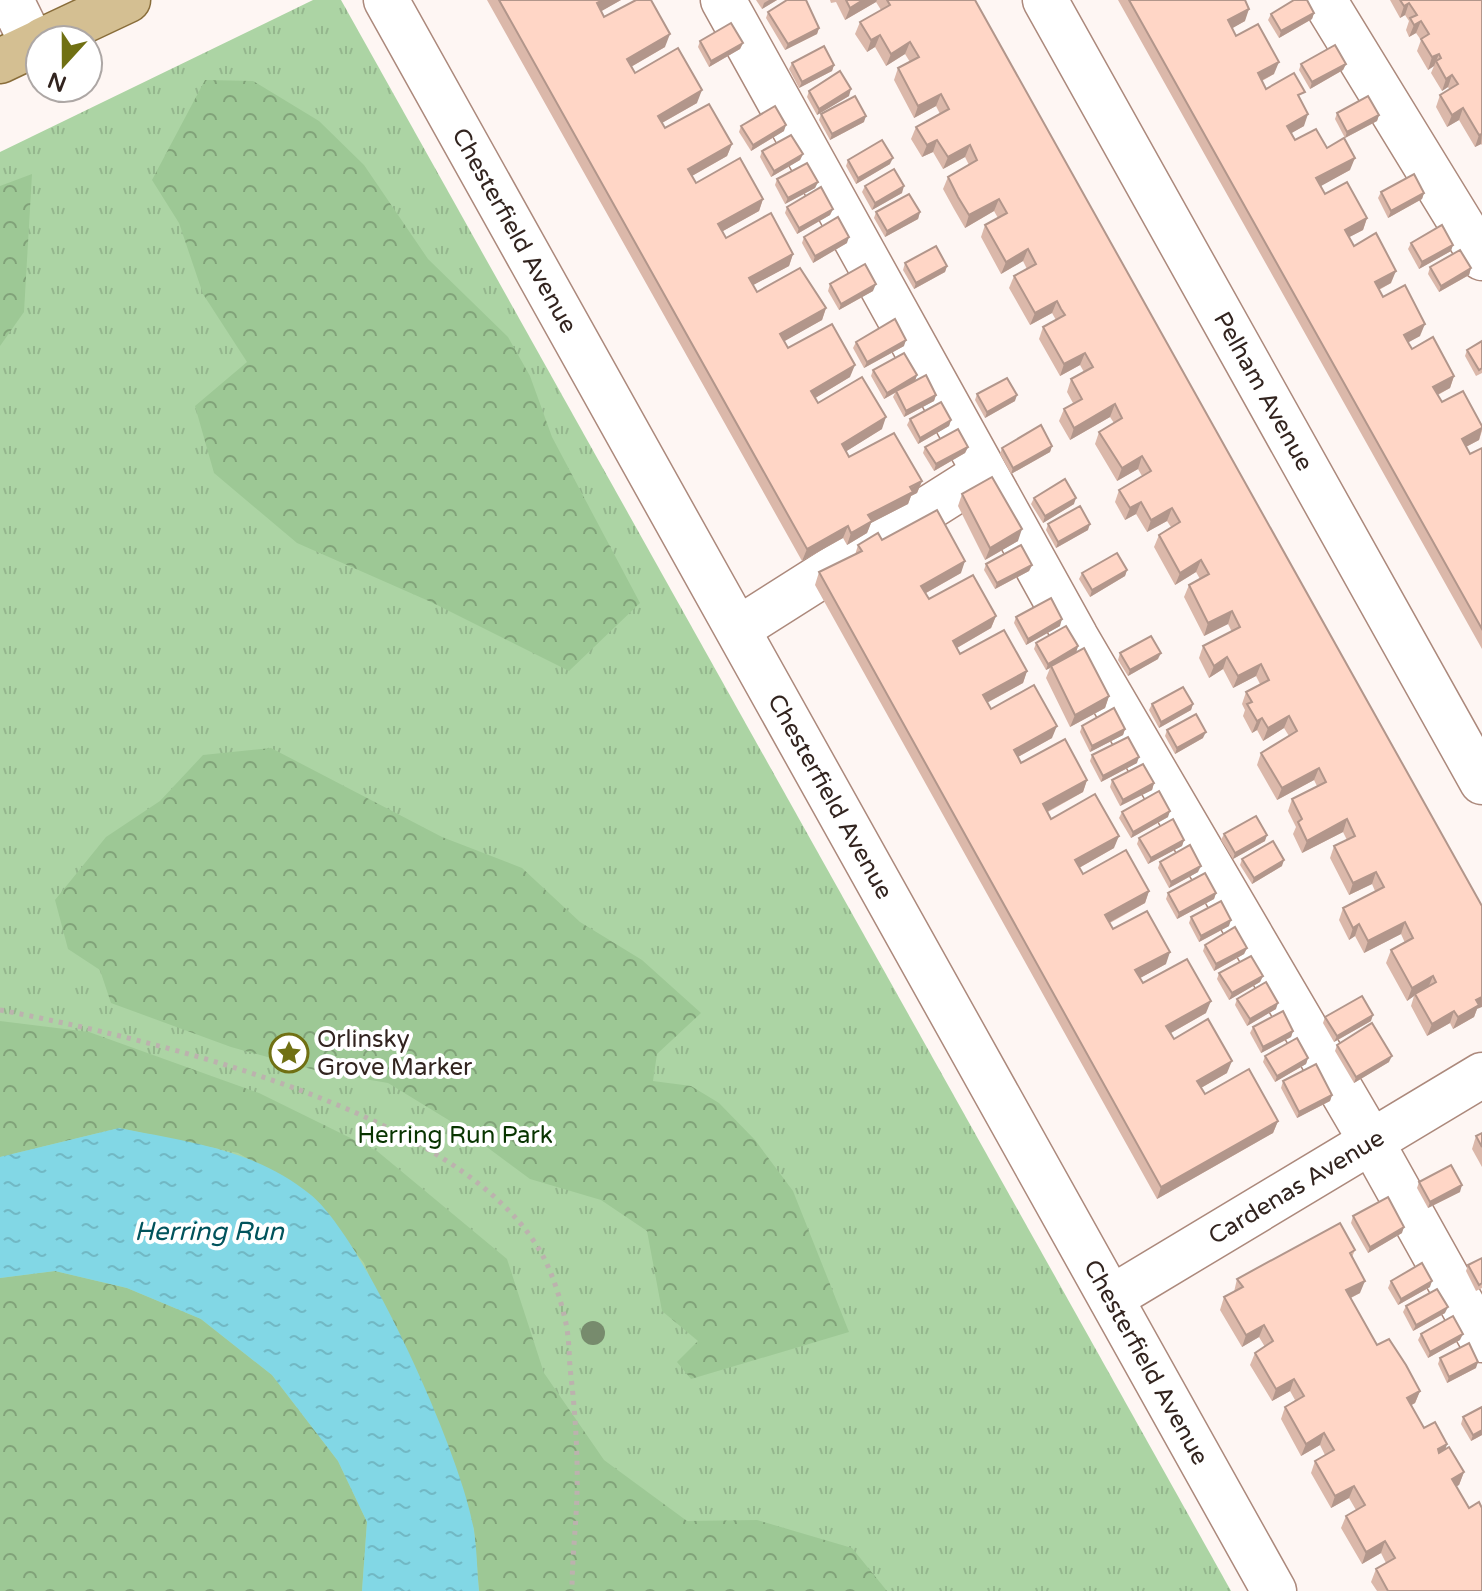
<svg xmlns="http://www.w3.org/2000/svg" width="1482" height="1591" font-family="'Varela Round',sans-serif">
<defs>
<pattern id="grass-tufts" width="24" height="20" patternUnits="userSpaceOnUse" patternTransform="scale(2)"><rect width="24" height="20" fill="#acd4a4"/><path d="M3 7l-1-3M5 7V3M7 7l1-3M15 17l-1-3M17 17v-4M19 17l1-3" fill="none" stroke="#94b68d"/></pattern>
<pattern id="forest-crowns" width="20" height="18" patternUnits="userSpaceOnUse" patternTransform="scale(2)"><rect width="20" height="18" fill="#9dc895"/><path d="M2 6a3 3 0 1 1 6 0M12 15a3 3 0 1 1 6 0" fill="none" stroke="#81a279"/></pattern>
<pattern id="water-ripples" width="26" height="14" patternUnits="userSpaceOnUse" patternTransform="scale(2)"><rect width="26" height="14" fill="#82d7e5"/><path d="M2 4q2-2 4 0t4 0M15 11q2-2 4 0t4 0" fill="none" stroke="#71b8c4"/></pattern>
</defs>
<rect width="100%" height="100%" fill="#fef6f3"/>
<!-- grass -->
<polygon fill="url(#grass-tufts)" points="313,0 341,0 1231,1591 0,1591 0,152"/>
<!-- forest -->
<g fill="url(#forest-crowns)">
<polygon points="205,80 253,81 319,121 364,165 428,259 508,337 530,376 552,437 640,603 569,671 431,602 297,543 214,473 195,406 247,362 203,294 179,223 152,180"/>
<polygon points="32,174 24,312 0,346 0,186"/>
<polygon points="271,748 442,837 522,868 580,922 642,960 701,1013 657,1054 653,1081 691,1086 719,1103 755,1140 793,1191 849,1332 691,1379 677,1362 698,1341 662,1311 647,1231 601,1200 530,1179 460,1127 388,1083 318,1071 231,1047 111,1003 100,970 68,949 55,900 106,837 160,801 203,755"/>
<polygon points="0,1021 89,1032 259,1093 377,1151 507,1259 544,1373 604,1460 687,1521 757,1520 852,1548 887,1591 479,1591 474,1529 364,1263 313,1197 238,1153 119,1128 0,1157"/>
<polygon points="55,1271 127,1288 201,1319 272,1375 338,1461 367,1522 362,1591 0,1591 0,1278"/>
</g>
<!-- water -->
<path fill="url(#water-ripples)" d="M119 1128C188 1142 255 1149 311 1195 366 1241 463 1458 474 1531 477 1550 477 1571 479 1591H362L367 1522 338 1461 272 1375 201 1319 127 1288 55 1271 0 1278V1157Z"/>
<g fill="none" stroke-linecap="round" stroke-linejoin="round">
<defs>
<g id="minor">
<polyline points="11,0 33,45"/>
<path id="s1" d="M386 0 1274 1591"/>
<polyline points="723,0 1076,637 1371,1141 1482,1340"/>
<path id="s2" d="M1045 0 1482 782"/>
<polyline points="1324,0 1482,258"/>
<polyline points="738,629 984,473"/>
<path id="s3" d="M1111 1298 1482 1075"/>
</g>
<g id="major">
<polyline points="43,40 128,0"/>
<polyline points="0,61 40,42"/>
</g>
</defs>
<!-- minor casing -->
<use href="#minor" stroke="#ac897c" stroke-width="47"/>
<!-- major casing -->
<use href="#major" stroke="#896d3a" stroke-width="47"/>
<!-- path -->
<path stroke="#bcb2ae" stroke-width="5" stroke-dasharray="4 6" stroke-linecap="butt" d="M0 1010C151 1039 473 1113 546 1262 554 1279 561 1301 565 1319 569 1335 569 1352 570 1368 575 1409 578 1453 577 1494 576 1527 572 1559 572 1591"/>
<!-- minor -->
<use href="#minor" stroke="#fff" stroke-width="44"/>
<!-- major -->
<use href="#major" stroke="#d4bf92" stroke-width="44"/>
</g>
<!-- trees -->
<circle fill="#778b6d" cx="593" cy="1333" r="12"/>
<!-- wall -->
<g fill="#dbb8aa">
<polygon points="487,0 621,0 601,11 604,17 665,47 631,67 635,73 697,103 662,123 665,128 732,144 727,156 692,176 696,183 763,199 759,211 723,231 726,238 793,254 789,266 753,285 757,292 826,308 822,320 784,341 788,348 850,377 815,398 818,403 882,429 845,452 849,457 922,481 917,493 911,496 908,504 871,523 867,533 847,545 843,538 802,561"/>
<polygon points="756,0 777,0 762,9"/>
<polygon points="830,0 975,0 1477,1009 1474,1017 1453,1029 1450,1023 1427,1036 1411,1006 1414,996 1407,1001 1386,963 1391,950 1405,943 1401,934 1364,953 1355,936 1349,940 1339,920 1343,908 1375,891 1372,884 1349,895 1330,858 1334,846 1347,840 1343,832 1302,853 1293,834 1296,827 1288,811 1292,799 1317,786 1314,780 1277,800 1257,765 1261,753 1289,736 1284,728 1263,741 1257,730 1252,733 1243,716 1245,710 1242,704 1246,692 1260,684 1256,676 1233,688 1223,669 1209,678 1199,658 1203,646 1232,632 1228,624 1204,636 1184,597 1189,585 1200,579 1196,572 1175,585 1154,547 1159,535 1171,527 1167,521 1147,532 1136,514 1125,520 1115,502 1119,490 1142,476 1138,469 1117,481 1095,444 1099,432 1114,423 1110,417 1070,440 1059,421 1064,409 1073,403 1067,392 1071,379 1084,372 1080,365 1060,376 1039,339 1043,327 1056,320 1052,313 1030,325 1009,288 1014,276 1027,269 1023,261 1001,274 981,237 985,225 998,218 994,211 965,228 954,209 943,189 948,177 969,165 965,157 943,169 933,152 922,157 911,139 916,127 940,114 936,106 914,118 894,80 898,68 910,62 905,54 886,66 875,47 867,52 855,34 860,22 881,10 876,2 845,20 836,2 831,3"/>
<polygon points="1118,0 1245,0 1245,21 1232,28 1236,36 1274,74 1262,81 1266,89 1301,101 1304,126 1291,133 1295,140 1327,148 1350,170 1320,186 1325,194 1367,218 1363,230 1349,237 1354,246 1391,283 1379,290 1383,297 1420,336 1408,342 1412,349 1454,376 1450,388 1438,395 1442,402 1482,426 1482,431 1479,440 1466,447 1470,454 1482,448 1482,649"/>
<polygon points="1390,0 1482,0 1482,145 1481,144 1475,147 1459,120 1447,127 1436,107 1440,95 1449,89 1448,87 1442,91 1431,73 1434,66 1428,70 1417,51 1421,40 1416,33 1409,37 1406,30 1409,21 1405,15 1400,18"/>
<polygon points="768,12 819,28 817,34 785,50 766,18"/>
<polygon points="1314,13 1312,19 1279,38 1268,20 1271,14"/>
<polygon points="700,41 743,43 740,49 709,67 698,47"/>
<polygon points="792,63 834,65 832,71 799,88 789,69"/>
<polygon points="1301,64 1346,64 1343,70 1310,89 1299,70"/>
<polygon points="809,91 849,96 817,115 807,97"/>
<polygon points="1337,113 1379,115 1377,121 1345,138 1335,119"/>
<polygon points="821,114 864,122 830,140 819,120"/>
<polygon points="741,126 784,131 751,151 739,132"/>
<polygon points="762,151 803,154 800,160 771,177 760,157"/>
<polygon points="848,160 890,164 856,184 846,166"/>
<polygon points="777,179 818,182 815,188 785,204 775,185"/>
<polygon points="865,186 902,193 872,210 862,192"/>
<polygon points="1381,192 1424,193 1422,199 1388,218 1378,198"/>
<polygon points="787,207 833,209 830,215 797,234 785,213"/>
<polygon points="876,212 920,212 918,219 885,237 874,218"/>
<polygon points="804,237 847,243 813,263 802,243"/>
<polygon points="1411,243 1451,251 1419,269 1408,249"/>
<polygon points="905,263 947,266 945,272 914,289 903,270"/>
<polygon points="1430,267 1471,268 1469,275 1439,292 1428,274"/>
<polygon points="830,284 873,291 839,310 828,291"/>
<polygon points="1482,341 1482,373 1476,376 1465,356 1467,350"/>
<polygon points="856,342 904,346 864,368 853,348"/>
<polygon points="873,370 917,375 915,381 936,395 934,401 904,417 893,397 895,393 884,399 871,376"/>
<polygon points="977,394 1015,401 985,418 975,400"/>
<polygon points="910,419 951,420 949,426 918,444 907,425"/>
<polygon points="1052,446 1050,452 1011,474 1000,454 1002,448"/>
<polygon points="925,447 968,447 965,453 934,471 923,453"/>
<polygon points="962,494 1018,541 985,560 958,506"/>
<polygon points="1034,498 1074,504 1043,523 1031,504"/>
<polygon points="1048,524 1088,530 1056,548 1046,530"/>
<polygon points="882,540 961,573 926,593 929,599 996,616 991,628 957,648 960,654 1027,671 1023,683 987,703 991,709 1052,738 1018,757 1021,763 1087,780 1083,792 1048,812 1051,819 1114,848 1079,868 1083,874 1149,891 1145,903 1110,923 1113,929 1166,964 1140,978 1143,983 1206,1013 1171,1033 1174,1039 1227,1073 1201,1088 1205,1094 1278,1121 1273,1133 1157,1199 815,585 819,572 855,555 858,545"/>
<polygon points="986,564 1032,565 1029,571 995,589 984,570"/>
<polygon points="1127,570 1125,576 1090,597 1079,579 1082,573"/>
<polygon points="1016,617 1060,626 1026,645 1014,623"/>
<polygon points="1036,643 1078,646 1076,652 1109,696 1105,708 1070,727 1046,678 1050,668 1046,670 1034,649"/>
<polygon points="1120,653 1158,659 1128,676 1118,660"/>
<polygon points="1152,704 1193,704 1191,710 1159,728 1149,710"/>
<polygon points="1082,726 1125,729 1123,735 1090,752 1080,732"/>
<polygon points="1167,730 1203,738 1175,754 1165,736"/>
<polygon points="1092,755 1137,763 1101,782 1090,761"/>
<polygon points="1112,780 1154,783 1152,790 1120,806 1110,787"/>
<polygon points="1122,812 1168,817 1131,838 1119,818"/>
<polygon points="1224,834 1265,841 1233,859 1221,840"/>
<polygon points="1139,838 1184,840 1182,846 1148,864 1137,844"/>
<polygon points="1242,859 1282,866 1252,884 1240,865"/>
<polygon points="1160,862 1198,872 1169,888 1158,868"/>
<polygon points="1168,893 1216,893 1214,899 1177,919 1166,899"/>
<polygon points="1191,917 1229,926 1199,942 1189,923"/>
<polygon points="1205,945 1247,948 1244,954 1214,971 1203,951"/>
<polygon points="1219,973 1263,976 1260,982 1229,1000 1217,979"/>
<polygon points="1237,999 1276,1009 1247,1026 1235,1005"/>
<polygon points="1325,1017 1371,1021 1334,1042 1323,1023"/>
<polygon points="1253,1027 1293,1031 1291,1037 1261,1053 1250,1033"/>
<polygon points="1337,1045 1389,1062 1354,1083 1335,1051"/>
<polygon points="1265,1056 1308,1058 1306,1064 1275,1082 1263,1062"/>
<polygon points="1283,1081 1332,1095 1330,1101 1297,1118 1281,1088"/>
<polygon points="1482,1133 1482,1167 1472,1149 1476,1136"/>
<polygon points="1419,1182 1460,1192 1428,1208 1417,1188"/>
<polygon points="1353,1216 1402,1233 1368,1253 1351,1223"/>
<polygon points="1355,1250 1352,1257 1360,1293 1351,1298 1377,1345 1420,1391 1415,1403 1411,1405 1424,1428 1447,1444 1445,1450 1464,1472 1459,1485 1456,1486 1482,1591 1377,1591 1371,1582 1376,1569 1386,1563 1381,1553 1362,1564 1341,1528 1346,1516 1356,1510 1349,1498 1331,1508 1311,1473 1315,1461 1325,1455 1320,1445 1301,1456 1281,1419 1285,1407 1295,1400 1290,1391 1272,1401 1250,1365 1255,1353 1265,1347 1259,1337 1242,1347 1220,1310 1224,1297 1234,1292 1237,1279"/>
<polygon points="1482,1258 1482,1288 1476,1291 1466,1271 1468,1265"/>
<polygon points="1391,1281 1430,1287 1398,1305 1388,1288"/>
<polygon points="1406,1306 1445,1313 1413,1331 1403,1312"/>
<polygon points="1421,1334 1460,1340 1428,1358 1418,1340"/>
<polygon points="1440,1358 1476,1368 1447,1383 1438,1364"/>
<polygon points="1463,1417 1482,1435 1471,1441 1461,1424"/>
</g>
<!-- shaded-wall -->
<g fill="#b2968b">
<polygon points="603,0 621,0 593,16 597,3"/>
<polygon points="769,0 777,0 762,9 764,3"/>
<polygon points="863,0 877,0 876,2 845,20 850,8"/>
<polygon points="1409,3 1405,15 1400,18 1404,6"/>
<polygon points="1249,9 1245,21 1224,33 1228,20"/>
<polygon points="1314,13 1312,19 1279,38 1281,31"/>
<polygon points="1421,21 1416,33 1409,37 1414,25"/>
<polygon points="819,28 817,34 785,50 788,44"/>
<polygon points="670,34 665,47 622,72 627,59"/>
<polygon points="880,35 875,47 867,52 871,40"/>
<polygon points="910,42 905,54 886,66 891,54"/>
<polygon points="743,43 740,49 709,67 711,61"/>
<polygon points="1439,54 1434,66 1428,70 1432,57"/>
<polygon points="1279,62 1274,74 1253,85 1258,73"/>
<polygon points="1346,64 1343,70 1310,89 1312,82"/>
<polygon points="834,65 832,71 799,88 802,82"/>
<polygon points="1452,75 1448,87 1442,91 1446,79"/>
<polygon points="851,89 849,96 817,115 819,109"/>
<polygon points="702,90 697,103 653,128 658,116"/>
<polygon points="941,94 936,106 914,118 918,106"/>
<polygon points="1463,108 1459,120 1447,127 1452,115"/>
<polygon points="1308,114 1304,126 1283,138 1287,126"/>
<polygon points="1379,115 1377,121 1345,138 1347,132"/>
<polygon points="866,116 864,122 830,140 832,134"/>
<polygon points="786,125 784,131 751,151 753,145"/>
<polygon points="1482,134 1481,144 1475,147 1479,135"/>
<polygon points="937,140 933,152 922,157 927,145"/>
<polygon points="732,144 727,156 683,181 688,169"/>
<polygon points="970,145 965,157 943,169 948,157"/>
<polygon points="803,154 800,160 771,177 774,171"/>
<polygon points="893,158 890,164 856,184 858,178"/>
<polygon points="1355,158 1350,170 1312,191 1316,178"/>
<polygon points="818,182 815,188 785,204 788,198"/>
<polygon points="904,186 902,193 872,210 875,203"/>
<polygon points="1424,193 1422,199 1388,218 1391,211"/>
<polygon points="763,199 759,211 714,236 718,224"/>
<polygon points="999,199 994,211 965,228 969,215"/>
<polygon points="833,209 830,215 797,234 799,228"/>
<polygon points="920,212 918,219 885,237 887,231"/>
<polygon points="1367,218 1363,230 1340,242 1345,230"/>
<polygon points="849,237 847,243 813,263 815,256"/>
<polygon points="1453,245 1451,251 1419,269 1422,262"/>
<polygon points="1028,249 1023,261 1001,274 1006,262"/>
<polygon points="793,254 789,266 744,290 749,278"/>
<polygon points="947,266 945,272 914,289 916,283"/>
<polygon points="1471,268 1469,275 1439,292 1441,286"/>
<polygon points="1396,271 1391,283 1370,294 1375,282"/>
<polygon points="876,284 873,291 839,310 841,304"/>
<polygon points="1057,301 1052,313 1030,325 1035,313"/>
<polygon points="826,308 822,320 776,346 780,334"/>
<polygon points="1425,324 1420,336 1400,347 1404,335"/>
<polygon points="906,340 904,346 864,368 867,362"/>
<polygon points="1085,353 1080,365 1060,376 1064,364"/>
<polygon points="855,365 850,377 807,403 811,391"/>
<polygon points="917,375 915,381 884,399 887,393"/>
<polygon points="1454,376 1450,388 1429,399 1433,387"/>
<polygon points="936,395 934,401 904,417 906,411"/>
<polygon points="1017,395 1015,401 985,418 987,412"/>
<polygon points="1115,404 1110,417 1070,440 1074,428"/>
<polygon points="886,417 882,429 837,457 842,444"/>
<polygon points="951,420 949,426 918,444 920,438"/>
<polygon points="1482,428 1479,440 1458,451 1462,439"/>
<polygon points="1052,446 1050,452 1011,474 1013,468"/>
<polygon points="968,447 965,453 934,471 936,464"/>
<polygon points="1142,456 1138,469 1117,481 1122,468"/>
<polygon points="922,481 917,493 911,496 908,504 871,523 867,533 847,545 851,533 868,515"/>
<polygon points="1076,498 1074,504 1043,523 1045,516"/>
<polygon points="1141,502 1136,514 1125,520 1130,508"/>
<polygon points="1172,508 1167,521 1147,532 1151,520"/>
<polygon points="1090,524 1088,530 1056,548 1058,542"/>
<polygon points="848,526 843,538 802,561 807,549"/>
<polygon points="1022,529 1018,541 985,560 990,548"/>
<polygon points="1201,560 1196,572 1175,585 1180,573"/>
<polygon points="965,561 961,573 917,598 921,586"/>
<polygon points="1032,565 1029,571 995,589 997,583"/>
<polygon points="1127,570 1125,576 1090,597 1092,590"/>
<polygon points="1232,611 1228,624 1204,636 1208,623"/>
<polygon points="996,616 991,628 948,653 953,641"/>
<polygon points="1062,619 1060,626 1026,645 1028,639"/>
<polygon points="1078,646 1076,653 1051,666 1050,668 1046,670 1048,664"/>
<polygon points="1161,653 1158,659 1128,676 1130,670"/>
<polygon points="1227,657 1223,669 1209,678 1214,666"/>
<polygon points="1261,664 1256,676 1233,688 1238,676"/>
<polygon points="1027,671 1023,683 979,707 983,695"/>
<polygon points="1109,696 1105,708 1070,727 1075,715"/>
<polygon points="1193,704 1191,710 1159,728 1161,722"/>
<polygon points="1289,716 1284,728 1263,741 1268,728"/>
<polygon points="1262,718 1257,730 1252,733 1257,721"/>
<polygon points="1057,726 1052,738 1009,762 1014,750"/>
<polygon points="1125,729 1123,735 1090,752 1092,746"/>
<polygon points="1206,732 1203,738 1175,754 1177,748"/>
<polygon points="1139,757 1137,763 1101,782 1103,776"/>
<polygon points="1319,768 1314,780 1277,800 1282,788"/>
<polygon points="1087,780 1083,792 1039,816 1043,804"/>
<polygon points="1154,783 1152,790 1120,806 1123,800"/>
<polygon points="1170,811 1168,817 1131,838 1133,832"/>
<polygon points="1347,819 1343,832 1302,853 1307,841"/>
<polygon points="1267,835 1265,841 1233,859 1235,853"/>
<polygon points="1119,836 1114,848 1070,873 1075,860"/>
<polygon points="1184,840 1182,846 1148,864 1151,858"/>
<polygon points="1284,860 1282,866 1252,884 1254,878"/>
<polygon points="1201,866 1198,872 1169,888 1171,882"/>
<polygon points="1376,872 1372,884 1349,895 1353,883"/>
<polygon points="1149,891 1145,903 1101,927 1105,915"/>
<polygon points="1216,893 1214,899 1177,919 1179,913"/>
<polygon points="1231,920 1229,926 1199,942 1201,936"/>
<polygon points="1405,922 1401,934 1364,953 1368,941"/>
<polygon points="1359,924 1355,936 1349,940 1353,928"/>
<polygon points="1247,948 1244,954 1214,971 1216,964"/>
<polygon points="1170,952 1166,964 1131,983 1135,970"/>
<polygon points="1263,976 1260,982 1229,1000 1232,993"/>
<polygon points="1433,976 1428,988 1415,994 1414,996 1407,1001 1412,988"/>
<polygon points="1482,997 1482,1007 1477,1009 1474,1017 1453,1029 1458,1017 1476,1000"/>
<polygon points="1211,1001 1206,1013 1162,1038 1166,1026"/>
<polygon points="1278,1003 1276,1009 1247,1026 1250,1019"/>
<polygon points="1454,1011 1450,1023 1427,1036 1432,1024"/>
<polygon points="1373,1015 1371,1021 1334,1042 1337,1036"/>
<polygon points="1293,1031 1291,1037 1261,1053 1263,1047"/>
<polygon points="1392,1056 1389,1062 1354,1083 1356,1077"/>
<polygon points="1308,1058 1306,1064 1275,1082 1277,1076"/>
<polygon points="1232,1061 1227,1073 1192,1093 1197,1081"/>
<polygon points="1332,1095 1330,1101 1297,1118 1299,1112"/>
<polygon points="1278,1121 1273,1133 1157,1199 1161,1187"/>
<polygon points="1462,1185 1460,1192 1428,1208 1430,1202"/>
<polygon points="1404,1227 1402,1233 1368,1253 1370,1247"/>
<polygon points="1365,1281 1360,1293 1342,1302 1346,1290"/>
<polygon points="1432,1281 1430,1287 1398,1305 1401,1299"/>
<polygon points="1448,1307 1445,1313 1413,1331 1416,1325"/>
<polygon points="1264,1325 1259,1337 1242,1347 1246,1335"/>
<polygon points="1463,1334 1460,1340 1428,1358 1430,1352"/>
<polygon points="1478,1362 1476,1368 1447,1383 1449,1377"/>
<polygon points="1294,1379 1290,1391 1272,1401 1276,1389"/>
<polygon points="1420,1391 1415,1403 1403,1410 1407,1398"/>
<polygon points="1482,1430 1482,1435 1471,1441 1473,1435"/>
<polygon points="1324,1433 1320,1445 1301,1456 1306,1444"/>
<polygon points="1447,1444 1443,1456 1433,1461 1438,1449"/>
<polygon points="1464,1472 1459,1485 1448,1491 1452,1479"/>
<polygon points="1354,1486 1349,1498 1331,1508 1335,1496"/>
<polygon points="1385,1541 1381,1553 1362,1564 1366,1552"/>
</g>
<!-- building -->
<g fill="#ffd6c6" stroke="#b2968b" stroke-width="2">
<polygon points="499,0 603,0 597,3 604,17 636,0 651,0 670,34 627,59 635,73 678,48 702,90 658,116 665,128 709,104 732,144 688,169 696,183 740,158 763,199 718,224 726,238 771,213 793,254 749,278 757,292 800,268 826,308 780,334 788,348 832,324 855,365 811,391 818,403 862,377 886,417 842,444 849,457 894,433 922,481 910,487 913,492 868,515 872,521 851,533 848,526 807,549"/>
<polygon points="787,0 806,0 819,28 788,44 768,12"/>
<polygon points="846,0 863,0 850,8"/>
<polygon points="887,0 975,0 1482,906 1482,997 1476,1000 1479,1005 1458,1017 1454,1011 1432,1024 1415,994 1436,982 1433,976 1412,988 1391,950 1413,938 1405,922 1368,941 1359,924 1353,928 1343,908 1384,887 1376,872 1353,883 1334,846 1355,836 1347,819 1307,841 1298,822 1302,819 1292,799 1326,782 1319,768 1282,788 1261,753 1297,731 1289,716 1268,728 1262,718 1257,721 1247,704 1252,702 1246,692 1269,680 1261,664 1238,676 1227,657 1214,666 1203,646 1240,627 1232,611 1208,623 1189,585 1209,574 1201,560 1180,573 1159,535 1180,522 1172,508 1151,520 1141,502 1130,508 1119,490 1151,471 1142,456 1122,468 1099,432 1122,418 1115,404 1074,428 1064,409 1082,399 1071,379 1093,367 1085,353 1064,364 1043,327 1065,315 1061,309 1057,301 1035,313 1014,276 1036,264 1028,249 1006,262 985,225 1007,213 999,199 969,215 958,197 948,177 977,160 970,145 948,157 937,140 927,145 916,127 949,109 941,94 918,106 898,68 919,57 910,42 891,54 880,35 871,40 860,22 890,5"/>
<polygon points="1129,0 1245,0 1249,9 1228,20 1236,36 1258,24 1279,62 1258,73 1266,89 1294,73 1305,92 1298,95 1308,114 1287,126 1295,140 1316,129 1327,148 1344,138 1355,158 1316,178 1325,194 1347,182 1367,218 1345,230 1354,246 1376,233 1396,271 1375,282 1383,297 1405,285 1425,324 1404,335 1409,344 1412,349 1433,337 1454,376 1433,387 1442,402 1463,391 1482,426 1482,428 1462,439 1470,454 1482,448 1482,629"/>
<polygon points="1294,0 1307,0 1314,13 1281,31 1271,14"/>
<polygon points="1400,0 1482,0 1482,134 1479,135 1463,108 1452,115 1440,95 1458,84 1452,75 1446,79 1436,61 1441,58 1439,54 1432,57 1421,39 1429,34 1421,21 1414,25 1410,18 1417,15 1409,3 1404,6"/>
<polygon points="731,23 743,43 711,61 700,41"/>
<polygon points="1335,45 1346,64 1312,82 1301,64"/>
<polygon points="824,46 834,65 802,82 792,63"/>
<polygon points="840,71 851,89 819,109 809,91"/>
<polygon points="855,96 866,116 832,134 821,114"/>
<polygon points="1368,96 1379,115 1347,132 1337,113"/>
<polygon points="775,106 786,125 753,145 741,126"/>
<polygon points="791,135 803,154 774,171 762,151"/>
<polygon points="882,140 893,158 858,178 848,160"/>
<polygon points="807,163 818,182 788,198 777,179"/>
<polygon points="894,169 904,186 875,203 865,186"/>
<polygon points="1414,174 1424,193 1391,211 1381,192"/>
<polygon points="821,187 833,209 799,228 787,207"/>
<polygon points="909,194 920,212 887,231 876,212"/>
<polygon points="838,217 849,237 815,256 804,237"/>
<polygon points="1442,225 1453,245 1422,262 1411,243"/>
<polygon points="936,246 947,266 916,283 905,263"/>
<polygon points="1460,250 1471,268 1441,286 1430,267"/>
<polygon points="865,264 876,284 841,304 830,284"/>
<polygon points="895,319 906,340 867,362 856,342"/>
<polygon points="1482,341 1482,368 1479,370 1467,350"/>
<polygon points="904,353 917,375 887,393 873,370"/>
<polygon points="926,375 936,395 906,411 896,391"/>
<polygon points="1007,378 1017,395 987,412 977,394"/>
<polygon points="941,402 951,420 920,438 910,419"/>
<polygon points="1041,425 1052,446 1013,468 1002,448"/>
<polygon points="958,429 968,447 936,464 925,447"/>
<polygon points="992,477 1022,529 990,548 962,494"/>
<polygon points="1065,479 1076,498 1045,516 1034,498"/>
<polygon points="1080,506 1090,524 1058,542 1048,524"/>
<polygon points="937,510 965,561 921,586 929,599 973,575 996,616 953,641 960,654 1004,630 1027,671 983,695 991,709 1034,685 1057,726 1014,750 1018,757 1021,763 1065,739 1087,780 1043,804 1051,819 1095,794 1119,836 1075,860 1083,874 1126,850 1149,891 1105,915 1113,929 1147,911 1170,952 1135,970 1143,983 1187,959 1211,1001 1166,1026 1174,1039 1208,1019 1232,1061 1197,1081 1205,1094 1249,1069 1278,1121 1161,1187 819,572 862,551 858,545 878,533 882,540"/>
<polygon points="1021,545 1032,565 997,583 986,564"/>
<polygon points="1117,553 1127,570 1092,590 1082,573"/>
<polygon points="1051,598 1062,619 1028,639 1016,617"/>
<polygon points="1066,626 1078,646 1048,664 1036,643"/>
<polygon points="1151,636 1161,653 1130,670 1120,653"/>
<polygon points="1084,648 1109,696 1075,715 1051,666"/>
<polygon points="1183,687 1193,704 1161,722 1152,704"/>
<polygon points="1114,708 1125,729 1092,746 1082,726"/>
<polygon points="1196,714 1206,732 1177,748 1167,730"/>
<polygon points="1128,737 1139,757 1103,776 1092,755"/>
<polygon points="1143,764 1154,783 1123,800 1112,780"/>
<polygon points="1159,791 1170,811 1133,832 1122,812"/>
<polygon points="1256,816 1267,835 1235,853 1224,834"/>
<polygon points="1173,819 1184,840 1151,858 1139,838"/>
<polygon points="1273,841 1284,860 1254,878 1242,859"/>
<polygon points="1190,845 1201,866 1171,882 1160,862"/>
<polygon points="1205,873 1216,893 1179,913 1168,893"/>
<polygon points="1221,901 1231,920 1201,936 1191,917"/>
<polygon points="1235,927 1247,948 1216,964 1205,945"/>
<polygon points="1251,956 1263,976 1232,993 1219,973"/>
<polygon points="1266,982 1278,1003 1250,1019 1237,999"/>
<polygon points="1362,996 1373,1015 1337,1036 1325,1017"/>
<polygon points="1283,1011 1293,1031 1263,1047 1253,1027"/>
<polygon points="1372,1023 1392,1056 1356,1077 1337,1045"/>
<polygon points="1297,1038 1308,1058 1277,1076 1265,1056"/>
<polygon points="1316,1064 1332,1095 1299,1112 1283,1081"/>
<polygon points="1482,1133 1482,1147 1476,1136"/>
<polygon points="1451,1165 1462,1185 1430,1202 1419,1182"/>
<polygon points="1388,1197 1404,1227 1370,1247 1353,1216"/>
<polygon points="1340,1223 1355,1250 1350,1253 1365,1281 1346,1290 1377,1345 1389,1339 1406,1365 1420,1391 1407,1398 1424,1428 1435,1422 1447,1444 1438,1449 1439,1453 1449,1447 1464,1472 1452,1479 1469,1508 1479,1502 1482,1508 1482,1591 1388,1591 1376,1569 1395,1558 1385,1541 1366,1552 1346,1516 1365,1505 1354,1486 1335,1496 1315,1461 1334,1450 1324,1433 1306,1444 1285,1407 1304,1396 1294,1379 1276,1389 1255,1353 1273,1341 1264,1325 1246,1335 1224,1297 1243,1287 1237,1279"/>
<polygon points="1482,1258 1482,1283 1479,1285 1468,1265"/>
<polygon points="1422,1263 1432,1281 1401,1299 1391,1281"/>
<polygon points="1437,1289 1448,1307 1416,1325 1406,1306"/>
<polygon points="1453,1316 1463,1334 1430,1352 1421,1334"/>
<polygon points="1469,1343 1478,1362 1449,1377 1440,1358"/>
<polygon points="1482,1407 1482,1430 1473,1435 1463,1417"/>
</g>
<!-- icons -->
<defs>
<symbol id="sight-ring" viewBox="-11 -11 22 22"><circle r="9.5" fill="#fff" stroke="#707013" stroke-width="1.5"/><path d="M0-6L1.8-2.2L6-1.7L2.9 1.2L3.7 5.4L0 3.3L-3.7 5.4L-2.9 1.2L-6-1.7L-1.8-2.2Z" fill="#707013"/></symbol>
</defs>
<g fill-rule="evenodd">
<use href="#sight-ring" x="267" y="1031" width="44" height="44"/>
</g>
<g text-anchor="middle" stroke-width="8" stroke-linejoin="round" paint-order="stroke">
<!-- street labels -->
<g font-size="24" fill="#32241f" stroke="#fff">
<text dy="8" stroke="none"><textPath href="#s1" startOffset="264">Chesterfield Avenue</textPath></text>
<text dy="8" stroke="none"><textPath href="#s2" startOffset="448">Pelham Avenue</textPath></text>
<text dy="8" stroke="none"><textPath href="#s1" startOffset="912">Chesterfield Avenue</textPath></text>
<text dy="8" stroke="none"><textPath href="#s3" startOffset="216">Cardenas Avenue</textPath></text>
<text dy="8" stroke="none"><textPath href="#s1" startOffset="1560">Chesterfield Avenue</textPath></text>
</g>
<!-- poi labels -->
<g font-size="24" fill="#32241f" stroke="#fff" text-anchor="start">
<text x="317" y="1047">Orlinsky<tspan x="317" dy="28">Grove Marker</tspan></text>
</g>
<!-- park labels -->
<g font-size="24" fill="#083400" stroke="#fff">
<text x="455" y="1143">Herring Run Park</text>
</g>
<!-- water labels -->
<g font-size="26" font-style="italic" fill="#01535c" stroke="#fff">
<text x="209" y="1240">Herring Run</text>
</g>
</g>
<!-- north arrow -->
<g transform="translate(64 64) rotate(201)"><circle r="38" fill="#ffffff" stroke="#ada7a5" stroke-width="2"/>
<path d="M0-6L14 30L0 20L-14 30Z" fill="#707013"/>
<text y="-12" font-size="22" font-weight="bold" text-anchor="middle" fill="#32241f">N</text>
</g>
</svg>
